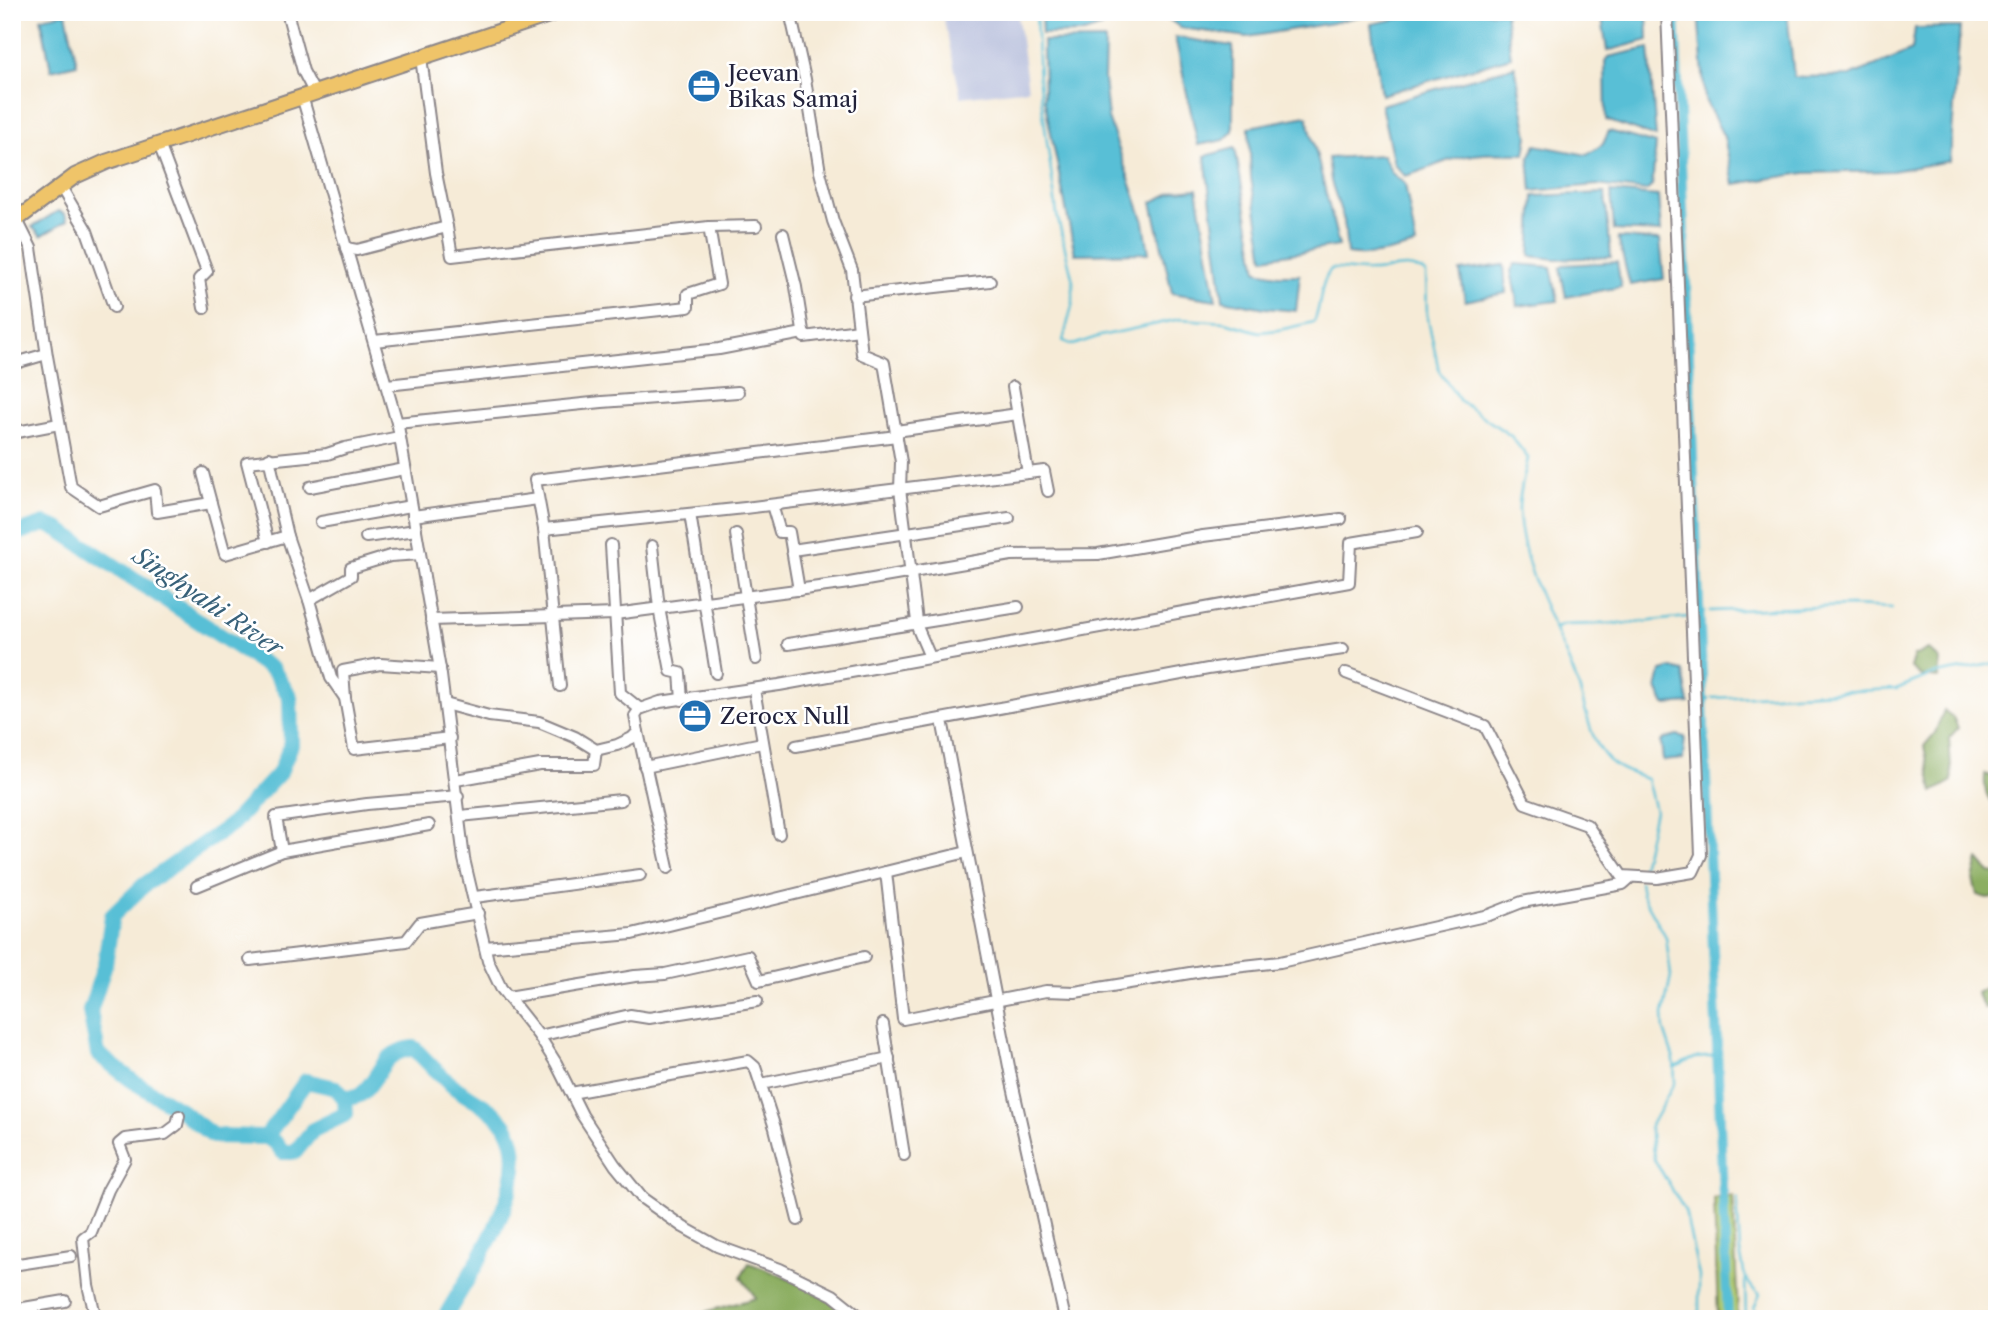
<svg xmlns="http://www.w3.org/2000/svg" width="2009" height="1331" font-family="'Libre Caslon Text',serif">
<rect width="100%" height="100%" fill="#fff"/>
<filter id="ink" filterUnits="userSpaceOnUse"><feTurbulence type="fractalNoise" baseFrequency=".0143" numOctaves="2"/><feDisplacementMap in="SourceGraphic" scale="14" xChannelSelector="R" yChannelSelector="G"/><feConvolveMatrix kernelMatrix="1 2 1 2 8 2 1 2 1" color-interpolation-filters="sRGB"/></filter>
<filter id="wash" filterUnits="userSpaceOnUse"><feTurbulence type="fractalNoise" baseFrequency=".00686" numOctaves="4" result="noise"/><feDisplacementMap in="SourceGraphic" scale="28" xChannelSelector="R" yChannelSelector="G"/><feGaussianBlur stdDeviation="1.57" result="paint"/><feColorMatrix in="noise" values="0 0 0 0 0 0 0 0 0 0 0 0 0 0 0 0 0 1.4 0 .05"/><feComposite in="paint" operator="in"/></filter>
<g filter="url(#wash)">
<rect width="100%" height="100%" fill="#f6ebd7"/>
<!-- industrial -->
<polygon fill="#bcc3de" points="942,12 1017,12 1028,89 961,97"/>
<!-- green -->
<polygon fill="#b0ca70" stroke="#697656" stroke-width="2" points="1733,1196 1738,1319 1718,1319 1714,1198"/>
<!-- forest -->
<g fill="#8cae62" stroke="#57684e" stroke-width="2">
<polygon points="1928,649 1940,660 1938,678 1921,676 1910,667 1914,656"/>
<polygon points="1944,710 1954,719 1958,728 1949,738 1952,781 1933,792 1924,746 1935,733"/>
<path d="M1985 774 1997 778V806C1985 799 1984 787 1985 774Z"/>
<polygon points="1978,859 1990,873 1997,874 1997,895 1990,899 1977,895 1973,879"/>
<polygon points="1988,986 1996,1005 1984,1008 1976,993"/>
<path d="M749 1263C788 1277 823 1294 856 1319H695L694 1315 756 1298 741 1277Z"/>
</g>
<!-- water -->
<g fill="#58bfd6" stroke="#3d7088" stroke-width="2">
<polygon points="1041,12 1102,12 1102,27 1084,33 1042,34"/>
<polygon points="1159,12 1377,12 1332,23 1247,37 1181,28"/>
<polygon points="1432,12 1505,12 1511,57 1381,95 1371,24"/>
<polygon points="1601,12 1647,12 1648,40 1607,51"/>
<polygon points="1698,12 1787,12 1794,77 1850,76 1912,50 1915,28 1960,27 1950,161 1892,171 1805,173 1734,184 1724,137 1705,100"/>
<polygon points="66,13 77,64 51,70 41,18"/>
<polygon points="1175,37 1233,46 1233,131 1224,140 1198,145"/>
<polygon points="1105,40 1104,79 1108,118 1144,222 1149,253 1075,254 1044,98 1043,41"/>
<polygon points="1649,48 1656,137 1606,120 1605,61 1608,57"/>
<path d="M1515 66 1528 136 1525 154C1499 153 1473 152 1447 161 1433 166 1420 172 1405 176L1394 164 1381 105Z"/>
<polygon points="1307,116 1339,246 1264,258 1251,178 1249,127"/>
<polygon points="1609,131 1656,144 1652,186 1646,191 1597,185 1532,191 1529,157 1536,145 1587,155 1603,144"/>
<polygon points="1235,148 1257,271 1278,275 1300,275 1296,311 1265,308 1223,300 1205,156"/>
<path d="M1383 155 1392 173 1405 184 1416 245C1393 251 1371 258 1347 254L1344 221 1331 181 1328 158Z"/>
<polygon points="1197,189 1216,300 1172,293 1152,202 1175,191"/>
<polygon points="1611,192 1658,196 1661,232 1614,230"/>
<polygon points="1605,193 1611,257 1556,259 1530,256 1534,196"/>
<polygon points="58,211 65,214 67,221 41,236 32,227"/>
<polygon points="1618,238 1660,240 1664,279 1630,285"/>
<polygon points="1617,262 1621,287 1566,297 1560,268 1563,265"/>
<polygon points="1515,264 1551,267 1558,301 1518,306 1511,271"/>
<polygon points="1504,265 1506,293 1465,301 1460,271"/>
<polygon points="1672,668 1683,671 1689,703 1665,705 1657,689 1661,671"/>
<polygon points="1677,735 1685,737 1683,759 1663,761 1661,742 1666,738"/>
</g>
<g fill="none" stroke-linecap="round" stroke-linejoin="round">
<!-- stream -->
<g stroke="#58bfd6" stroke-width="2.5">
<path d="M1036 12 1039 83 1057 215 1073 281V302L1063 341 1073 345 1100 336 1180 319 1225 322 1259 332 1279 330 1314 322C1322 304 1319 284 1331 269 1345 268 1357 272 1371 271 1392 271 1406 261 1426 273L1427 314 1439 371 1460 401 1511 436 1528 458C1525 475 1518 494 1519 511 1522 572 1556 626 1577 682 1586 706 1588 735 1605 756 1615 769 1632 773 1647 779L1655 811 1641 872"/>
<polyline points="1700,611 1705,611"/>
<polyline points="1710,611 1850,606 1892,608"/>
<polyline points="1553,629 1563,625 1633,623 1688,617"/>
<polyline points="1713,698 1896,689 1931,675 1997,663"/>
<polyline points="1703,699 1709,699"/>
<polyline points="1640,882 1642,894 1666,937 1671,976 1663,1014 1664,1030 1674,1060 1675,1082 1650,1127 1654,1159 1685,1211 1699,1276 1699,1319"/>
<polyline points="1675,1067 1695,1058 1718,1056"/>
<polyline points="1737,1198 1740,1252 1745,1277 1753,1289 1760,1294 1754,1308 1756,1319"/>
<polyline points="1745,1277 1746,1319"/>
</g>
<!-- canal -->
<polyline stroke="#58bfd6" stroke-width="10" points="1675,12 1728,1319"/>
<!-- river -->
<g stroke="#58bfd6" stroke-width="16">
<path d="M12 535 45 524 58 529 273 670 290 697 291 745 280 772 232 824 144 885 112 916 105 964 90 1011 98 1054 134 1082 179 1109 213 1136 266 1137 306 1081 336 1088 345 1099C350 1097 357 1097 361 1094 384 1074 378 1053 414 1048 427 1062 442 1078 457 1089 474 1101 495 1109 507 1128 538 1178 468 1275 444 1319"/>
<polyline points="266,1137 276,1143 283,1152 295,1152 313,1130 346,1114 345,1099"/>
</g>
</g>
</g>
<g filter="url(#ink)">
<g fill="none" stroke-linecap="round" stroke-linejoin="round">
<defs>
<g id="minor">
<polyline points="287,12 303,71 314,92"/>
<polyline points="790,12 805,79 820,172 833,221 852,270 862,354 884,363 901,462 900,489 918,629 930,657"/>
<polyline points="421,57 436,173 447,227"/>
<polyline points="302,96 398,426 441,675 464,859 488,961 501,988 539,1036 556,1063 582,1115 615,1165 642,1198 683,1227 717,1246 780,1269 833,1295 863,1319"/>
<polyline points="159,144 207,271 199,279 204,308"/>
<polyline points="61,187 87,231 114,307"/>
<polyline points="17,220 31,248 47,356"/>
<polyline points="783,234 796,287 804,337 859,330"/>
<polyline points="346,248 357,250 447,227 452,256 709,227 756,226"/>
<polyline points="854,296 990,281"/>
<polyline points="374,341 688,307 688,294 719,284 709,227"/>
<polyline points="12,364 43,355 47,356 71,487 99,506 155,490 157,512 211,503 225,554 287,536 309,600 351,576 351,568 390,556 420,554"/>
<polyline points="387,385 719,349 803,333"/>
<polyline points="1013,387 1028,473"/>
<polyline points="397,423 602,402 738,392"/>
<polyline points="896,431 1018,414"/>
<polyline points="12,433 59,424"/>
<polyline points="269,458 287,536"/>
<polyline points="203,473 211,503"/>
<polyline points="310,487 405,469"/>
<polyline points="772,505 780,532 789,532 799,590"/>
<polyline points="690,514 716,673"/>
<polyline points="413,516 538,499"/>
<polyline points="321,522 411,506"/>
<polyline points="544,529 745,508 1044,471 1048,491"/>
<polyline points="736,534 756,659"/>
<polyline points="366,537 416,530"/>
<polyline points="268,542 247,462 327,454 345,448 399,437"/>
<polyline points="611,545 620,693 640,709"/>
<polyline points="652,546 659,608 671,671 680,673 682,700"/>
<polyline points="792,550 1009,518"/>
<polyline points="309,600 331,678 345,698 343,671 380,664 440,668"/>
<polyline points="431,620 615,614 849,583 1011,555 1098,554 1203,536 1341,519"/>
<polyline points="788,644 1018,607"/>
<polyline points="1346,673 1485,726 1525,803 1587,825 1622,876 1657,878 1693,872 1701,855 1667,12"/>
<polyline points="560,686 544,529 535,480 897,436"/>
<polyline points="754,689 779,834"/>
<polyline points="345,698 354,749 450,738"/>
<polyline points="445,704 489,716 539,722 575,737 596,750 617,745 632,738 638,732 635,716 640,709 660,702 779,685 1349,582 1351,543 1417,532"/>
<polyline points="943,725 1012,1082 1065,1319"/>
<polyline points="638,732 668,868"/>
<polyline points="796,746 1208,669 1343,649"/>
<polyline points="645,767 762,743"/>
<polyline points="456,780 540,765 594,765 596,750"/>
<polyline points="460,816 621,800"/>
<polyline points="282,851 276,817 367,804 458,796"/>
<polyline points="886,872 903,1019 1046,991 1075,992 1208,970 1280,962 1489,915 1522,902 1623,884 1631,877"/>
<polyline points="197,886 282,851 429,825"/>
<polyline points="475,897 640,875"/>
<polyline points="485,947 632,934 967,852"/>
<polyline points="250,960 406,941 420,923 478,913"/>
<polyline points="508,997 635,976 665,974 748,956 759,981 864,957"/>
<polyline points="883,1024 904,1155"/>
<polyline points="539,1036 630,1015 649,1018 757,1001"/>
<polyline points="761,1084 889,1058"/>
<polyline points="571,1093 748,1061 755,1067 775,1128 798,1220"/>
<polyline points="12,1265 71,1256"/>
<polyline points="12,1310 65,1301"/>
<polyline points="96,1319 88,1285 83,1238 91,1232 108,1190 125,1159 119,1144 125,1139 165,1134 177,1125 179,1116"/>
</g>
<polyline id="major" points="12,223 75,176 106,162 558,12"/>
</defs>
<!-- minor casing -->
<use href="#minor" stroke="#8c8689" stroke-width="14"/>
<!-- major casing -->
<use href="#major" stroke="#8c8689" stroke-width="18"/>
<!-- minor -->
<use href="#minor" stroke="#fff" stroke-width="10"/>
<!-- major -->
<use href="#major" stroke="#efc469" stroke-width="14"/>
</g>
</g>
<!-- icons -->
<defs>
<symbol id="office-disc" viewBox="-11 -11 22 22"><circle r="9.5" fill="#1f6fb2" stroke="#fff"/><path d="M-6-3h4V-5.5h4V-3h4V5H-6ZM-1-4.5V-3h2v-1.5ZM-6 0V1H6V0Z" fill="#fff"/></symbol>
</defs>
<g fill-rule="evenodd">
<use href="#office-disc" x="685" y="67" width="38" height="38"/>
<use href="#office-disc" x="676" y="697" width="38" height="38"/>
</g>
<g text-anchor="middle" stroke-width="5" stroke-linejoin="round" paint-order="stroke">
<!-- poi labels -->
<g font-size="23" fill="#22223b" stroke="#fff" text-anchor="start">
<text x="728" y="81">Jeevan<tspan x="728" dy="26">Bikas Samaj</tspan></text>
<text x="720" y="724">Zerocx Null</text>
</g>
<!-- water labels -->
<g font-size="24" font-style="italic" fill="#386179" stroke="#fff">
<text transform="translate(208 602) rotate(34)" y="8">Singhyahi River</text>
</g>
</g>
<!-- margin -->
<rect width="2009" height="1331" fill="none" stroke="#fff" stroke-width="42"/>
</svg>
